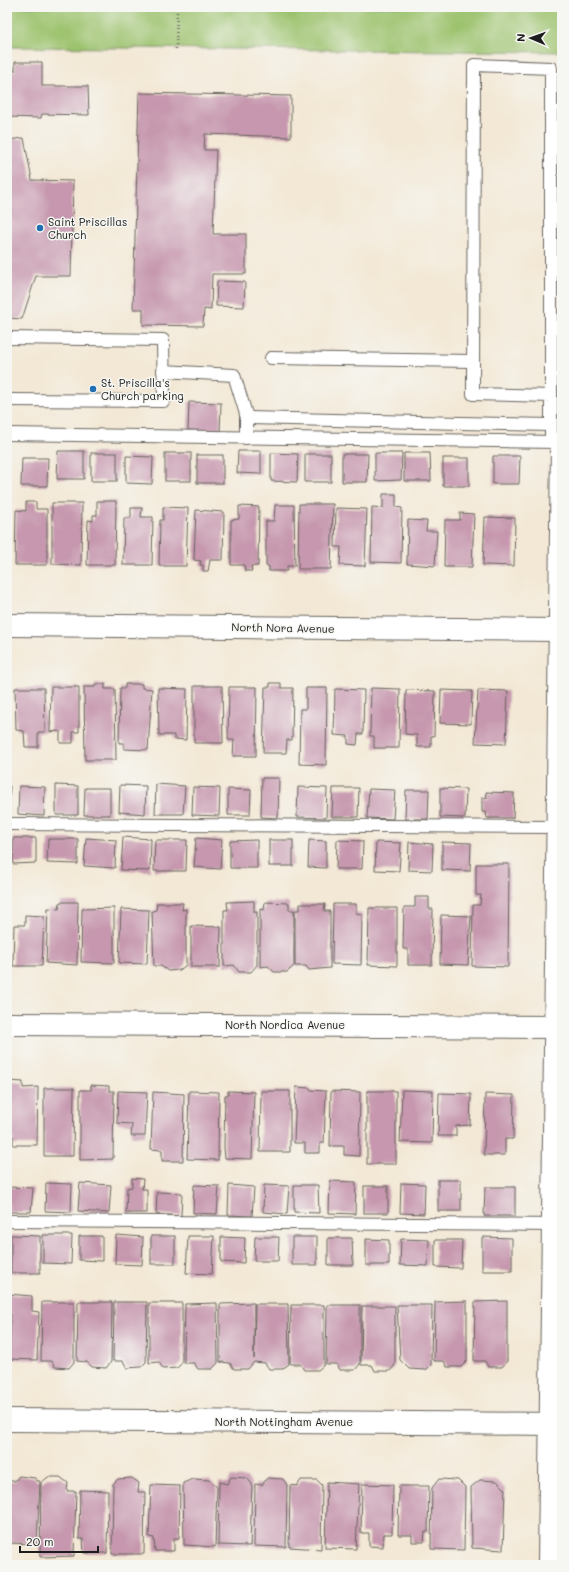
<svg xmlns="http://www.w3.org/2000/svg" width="569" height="1572" font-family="Mali,sans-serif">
<rect width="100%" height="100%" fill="#f6f6f2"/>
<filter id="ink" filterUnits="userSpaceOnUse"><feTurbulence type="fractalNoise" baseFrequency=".025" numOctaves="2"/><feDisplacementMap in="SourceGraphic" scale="8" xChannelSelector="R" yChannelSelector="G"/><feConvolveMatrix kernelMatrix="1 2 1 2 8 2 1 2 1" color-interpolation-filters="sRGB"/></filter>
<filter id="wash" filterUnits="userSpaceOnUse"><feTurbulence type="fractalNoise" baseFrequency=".012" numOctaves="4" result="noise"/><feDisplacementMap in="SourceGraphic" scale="16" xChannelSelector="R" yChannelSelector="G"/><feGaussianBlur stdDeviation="0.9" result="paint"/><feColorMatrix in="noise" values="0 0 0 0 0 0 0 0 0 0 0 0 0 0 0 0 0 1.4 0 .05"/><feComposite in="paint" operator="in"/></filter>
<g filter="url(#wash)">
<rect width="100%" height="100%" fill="#f3e8d5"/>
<!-- green -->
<polygon fill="#9cc26d" stroke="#5c6f44" points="7,7 562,7 562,52 7,47"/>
<g id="blocks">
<!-- building -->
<g fill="#c697ae">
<polygon points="15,62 42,62 42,86 88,86 89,115 42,114 41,118 7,117 7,71 15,71"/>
<polygon points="139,93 291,96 291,137 205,134 204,150 216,150 213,234 246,234 246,274 212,274 211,310 204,309 203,326 143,325 143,309 133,309"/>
<polygon points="24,138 32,180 73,181 71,276 36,276 22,319 7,318 7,140"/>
<polygon points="217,281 245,282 244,307 216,306"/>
<polygon points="189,402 221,403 220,431 188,430"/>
<polygon points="58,451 84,451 84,479 57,479"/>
<polygon points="238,451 261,451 261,474 237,473"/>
<rect x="91" y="453" width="26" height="28"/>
<rect x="165" y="453" width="26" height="28"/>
<polygon points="271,453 298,454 297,482 271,481"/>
<polygon points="375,453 402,453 401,480 375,481"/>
<polygon points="404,453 430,453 431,481 404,481"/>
<rect x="305" y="454" width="26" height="28"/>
<polygon points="342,454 368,454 367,482 342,482"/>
<rect x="197" y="455" width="26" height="28"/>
<polygon points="126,456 153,457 152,484 126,483"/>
<polygon points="493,456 520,456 519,484 493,484"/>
<polygon points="22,458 48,458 47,486 21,486"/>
<rect x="443" y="458" width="26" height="28"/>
<polygon points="7,489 10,489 8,568 7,568"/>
<polygon points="383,494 396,494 396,507 402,508 401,563 371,562 372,507 383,508"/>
<polygon points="97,501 116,501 115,565 87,565 88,520 93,521 93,515 97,515"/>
<polygon points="26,502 36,502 36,509 47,509 47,565 15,565 16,510 26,511"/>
<polygon points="52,503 82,503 81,565 52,564"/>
<polygon points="299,504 333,504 331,569 298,569"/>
<polygon points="275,505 294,505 295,566 287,566 287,571 269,571 269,566 266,566 266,521 274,521"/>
<polygon points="239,506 259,507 258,566 251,566 252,571 245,571 244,565 231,565 231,520 239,519"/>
<polygon points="163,507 188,508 186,566 159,566 160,520 163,520"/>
<polygon points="131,508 142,508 141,517 153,517 152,565 123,565 124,518 131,518"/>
<polygon points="336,508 367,509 365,566 340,565 341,547 335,547"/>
<polygon points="196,510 224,512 223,560 210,560 208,571 203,571 203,565 200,565 201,561 194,560"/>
<polygon points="460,513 474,514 472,567 444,567 445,520 460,520"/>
<polygon points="485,517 515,518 514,566 483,565"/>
<polygon points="408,520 427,521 426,531 437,531 435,566 407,564"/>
<polygon points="270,683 281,683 281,688 293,688 292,740 287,740 286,753 263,753 265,687 270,687"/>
<polygon points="95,684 105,684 105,689 115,689 116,760 85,760 84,687 95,687"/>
<polygon points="125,684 142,684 142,688 152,689 148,750 124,749 124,743 119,743 120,688 125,688"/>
<polygon points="194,686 222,686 223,743 194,743"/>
<polygon points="7,687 9,687 8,714 7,714"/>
<polygon points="51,687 79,687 79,732 73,732 73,743 60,743 60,731 50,732"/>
<polygon points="229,687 257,687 256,756 233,756 234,740 228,740"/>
<polygon points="15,688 44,688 45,732 38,732 38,747 25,747 24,731 16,730"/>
<polygon points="158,688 187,689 186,740 174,739 174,735 159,735"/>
<polygon points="306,688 327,688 326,765 299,764 300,709 306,709"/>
<polygon points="371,688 400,689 399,748 374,748 374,736 370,736"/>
<polygon points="335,689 364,690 363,734 358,734 357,745 348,744 348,736 334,735"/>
<polygon points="406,690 435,691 434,736 431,736 431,747 417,747 417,735 405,734"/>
<polygon points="441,690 472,691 471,724 440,723"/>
<polygon points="478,690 508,691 506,744 475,743"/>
<polygon points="262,778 279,778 278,818 261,817"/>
<polygon points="156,784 185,786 183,814 155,814"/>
<polygon points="56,785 78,786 78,815 56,815"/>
<polygon points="120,785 146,786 145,814 119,812"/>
<polygon points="7,786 10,786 8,813 7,813"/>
<polygon points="19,786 45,787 44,816 18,814"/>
<polygon points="193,787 220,788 219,816 192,815"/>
<polygon points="298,787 327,788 326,818 297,817"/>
<polygon points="85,788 110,788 110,815 84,815"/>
<polygon points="333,788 359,788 358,817 332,817"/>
<polygon points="440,788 466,789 465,818 440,817"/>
<polygon points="228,789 251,790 250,815 228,815"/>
<polygon points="369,789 395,790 393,819 367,818"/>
<polygon points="406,790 429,790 428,819 405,819"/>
<polygon points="486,792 514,793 513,818 487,818 486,812 482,812 482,797 487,798"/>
<polygon points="123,837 151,839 150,871 121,870"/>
<polygon points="13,838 36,838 36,863 13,864"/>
<polygon points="86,838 116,840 115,868 84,866"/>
<polygon points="196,838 222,840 220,869 194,867"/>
<polygon points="48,839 78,839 78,864 47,863"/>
<polygon points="155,840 187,840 186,871 154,871"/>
<polygon points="257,840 257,868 230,868 230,841"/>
<rect x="269" y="840" width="24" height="26"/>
<polygon points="309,840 326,841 326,868 308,867"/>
<polygon points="337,840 363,841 362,869 336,869"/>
<polygon points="376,842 401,843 399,871 375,870"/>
<polygon points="409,842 433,844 432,871 408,870"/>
<polygon points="442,842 471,843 470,871 442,870"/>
<polygon points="476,864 509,864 508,967 472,966 473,905 480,905 481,895 476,895"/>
<polygon points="415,897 429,897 429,909 433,909 432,965 408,965 408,949 403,949 404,907 415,907"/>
<polygon points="254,901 254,912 257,912 257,965 251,972 239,972 234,965 224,966 224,910 228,910 227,902"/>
<polygon points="60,902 78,902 77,965 46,963 48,908 59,909"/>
<polygon points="265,902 289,903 289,910 294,910 294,966 287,972 274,972 268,966 260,967 260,909 264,910"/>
<polygon points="157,903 183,903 182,910 186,909 186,965 180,970 168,971 161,966 154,966 152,911 156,910"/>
<polygon points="300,904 325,904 324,911 330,911 330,968 309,970 306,966 295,966 295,910 300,910"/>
<polygon points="333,904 356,904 356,913 362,914 361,965 332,964"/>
<polygon points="114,908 114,963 81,962 82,909"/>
<polygon points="369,908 397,908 397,966 368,965"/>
<polygon points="121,909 149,910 147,964 119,963"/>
<polygon points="25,915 44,916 42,966 13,966 14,925 25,925"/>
<polygon points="441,915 471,916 468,965 440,964"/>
<polygon points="191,926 221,927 220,967 191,967"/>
<polygon points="10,1081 23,1082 23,1088 38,1087 37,1145 13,1145 13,1136 10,1136"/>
<polygon points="91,1085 109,1086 109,1091 114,1091 113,1159 80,1160 80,1090 91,1090"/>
<polygon points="296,1087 310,1088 310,1090 326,1091 324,1143 320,1143 320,1153 305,1153 305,1143 294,1143"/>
<polygon points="44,1088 74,1088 73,1156 44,1156"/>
<polygon points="402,1090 433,1091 432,1143 400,1142"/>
<polygon points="118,1091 147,1092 145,1136 131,1136 132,1124 117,1123"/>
<polygon points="189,1091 219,1092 218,1160 187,1159"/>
<polygon points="228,1091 254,1092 252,1159 225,1158 224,1148 225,1095 228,1095"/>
<polygon points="261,1091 290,1091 290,1152 260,1152"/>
<polygon points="331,1091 360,1092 359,1156 344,1155 344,1146 330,1146"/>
<rect x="367" y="1091" width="29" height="73"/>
<polygon points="153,1092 184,1094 183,1161 162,1161 162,1150 151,1149"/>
<polygon points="439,1093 471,1094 470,1125 456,1126 456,1136 438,1136"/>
<polygon points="485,1094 514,1095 513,1139 505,1139 505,1155 484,1155"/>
<polygon points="132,1178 143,1179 142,1189 147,1189 147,1213 126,1213 127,1188 132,1187"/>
<rect x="438" y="1180" width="23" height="31"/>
<polygon points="330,1181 356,1182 355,1214 329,1213"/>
<polygon points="46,1183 72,1184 71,1212 45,1211"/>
<polygon points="80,1183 111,1185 109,1213 78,1211"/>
<polygon points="401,1183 425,1184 424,1214 400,1213"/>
<polygon points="194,1185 219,1186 217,1214 193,1213"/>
<polygon points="229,1185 254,1187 252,1216 228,1215"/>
<polygon points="264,1185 289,1186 287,1214 263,1212"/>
<polygon points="294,1185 318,1185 319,1213 294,1212"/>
<rect x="364" y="1186" width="24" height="27"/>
<polygon points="9,1187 33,1188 31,1212 8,1212"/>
<polygon points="485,1187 515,1187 515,1216 484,1216"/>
<polygon points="157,1192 182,1193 181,1216 156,1214"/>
<polygon points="11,1235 40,1236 40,1273 11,1273"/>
<polygon points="43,1235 72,1235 71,1264 43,1263"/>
<polygon points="116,1235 143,1237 142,1265 115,1264"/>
<polygon points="79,1236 102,1236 102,1261 79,1260"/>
<rect x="151" y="1236" width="24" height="28"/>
<polygon points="188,1236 214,1236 212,1274 186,1273"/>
<polygon points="221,1237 245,1238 244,1263 221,1262"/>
<polygon points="255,1237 279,1237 278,1261 254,1261"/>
<rect x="292" y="1237" width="25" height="28"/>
<polygon points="482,1237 512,1238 512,1271 482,1271"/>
<polygon points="328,1238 352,1238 353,1265 328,1265"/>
<polygon points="366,1239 389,1240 389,1265 366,1265"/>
<polygon points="401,1239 429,1240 428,1266 400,1265"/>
<polygon points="435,1240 462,1240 461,1268 435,1267"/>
<polygon points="8,1294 32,1296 32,1311 39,1312 37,1360 9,1359 11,1314 7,1314"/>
<polygon points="467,1301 467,1361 461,1367 447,1367 444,1361 434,1361 435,1302"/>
<polygon points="507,1301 507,1361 502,1367 488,1367 485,1361 474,1361 475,1302"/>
<polygon points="42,1302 74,1302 74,1362 69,1368 55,1367 52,1361 41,1361"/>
<polygon points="78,1302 112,1302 111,1362 106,1368 92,1367 87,1362 77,1361"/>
<polygon points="114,1302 147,1302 146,1362 141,1367 127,1368 123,1361 113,1361"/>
<polygon points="149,1303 182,1303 182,1363 177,1368 163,1369 159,1362 149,1363"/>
<polygon points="217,1303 218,1363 212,1369 198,1369 194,1363 184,1363 185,1304"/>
<polygon points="254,1303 254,1359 255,1304 288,1304 289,1364 282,1369 269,1369 265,1363 254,1362 248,1369 234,1369 230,1363 220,1362 220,1304"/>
<polygon points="291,1305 324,1305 324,1365 318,1370 304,1370 300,1364 290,1364"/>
<polygon points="327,1305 360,1305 360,1364 355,1370 340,1370 337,1364 326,1364"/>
<polygon points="397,1305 432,1305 431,1365 426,1370 409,1369 400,1360"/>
<polygon points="362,1306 395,1306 395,1365 390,1371 375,1371 372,1365 361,1365"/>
<polygon points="19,1476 35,1478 37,1481 40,1481 37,1544 7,1543 7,1481 15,1481"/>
<polygon points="48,1477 60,1477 68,1483 67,1491 76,1491 74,1556 40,1557 41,1483"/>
<polygon points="231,1477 247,1478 252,1484 250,1546 218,1545 219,1482 227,1484"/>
<polygon points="132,1478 139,1483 138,1492 145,1492 144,1554 112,1554 113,1484 118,1479"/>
<polygon points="267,1478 283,1479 287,1485 286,1547 254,1546 255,1484 262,1485"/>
<polygon points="193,1479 209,1480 217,1487 215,1547 184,1545 183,1483"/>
<polygon points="439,1479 458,1480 465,1487 464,1550 431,1549 432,1488"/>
<polygon points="301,1480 317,1480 322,1485 321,1549 289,1547 290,1485 297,1486"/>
<polygon points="480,1480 497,1481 505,1489 503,1550 472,1548 471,1487"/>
<polygon points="327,1482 359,1484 356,1549 325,1548"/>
<polygon points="362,1484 393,1485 392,1534 384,1534 383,1547 369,1546 369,1533 361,1533"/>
<polygon points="151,1485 180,1486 179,1538 174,1538 174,1551 155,1551 154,1538 149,1537"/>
<polygon points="399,1486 429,1486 428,1532 425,1532 424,1542 412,1542 412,1535 398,1535"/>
<polygon points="80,1490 108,1491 107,1553 84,1553 83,1539 79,1539"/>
</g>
</g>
</g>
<g filter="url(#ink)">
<use href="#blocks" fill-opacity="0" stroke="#67635d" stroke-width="1"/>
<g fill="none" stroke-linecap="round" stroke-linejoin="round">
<defs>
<g id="lane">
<polyline points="7,338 163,340 164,401 7,400"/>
<polyline points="271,358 473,361"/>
<polyline points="163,371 234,375 246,414 246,438"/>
<polyline points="246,418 551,425"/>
<polyline points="7,434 559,442"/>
<polyline points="551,442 551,68 474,65 473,394 551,396"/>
<polyline points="7,824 558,827"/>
<polyline points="7,1221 557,1225"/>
</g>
<g id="street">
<polyline points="7,625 560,630"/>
<polyline points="7,1024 562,1027"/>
<polyline points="7,1420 562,1424"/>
<polyline points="549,1565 562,443"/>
</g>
</defs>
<!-- lane casing -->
<use href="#lane" stroke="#67635d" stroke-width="14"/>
<!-- street casing -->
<use href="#street" stroke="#67635d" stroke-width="24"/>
<!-- path -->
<polyline stroke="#67635d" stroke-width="2.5" stroke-dasharray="1 3" stroke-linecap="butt" points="176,49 177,7"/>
<!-- lane -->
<use href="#lane" stroke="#fff" stroke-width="12"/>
<!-- street -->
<use href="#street" stroke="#fff" stroke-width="22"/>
</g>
</g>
<!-- markers -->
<g fill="#1f6fb2" stroke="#f6f6f2" stroke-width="1.5">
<circle cx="40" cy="228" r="4"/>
<circle cx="93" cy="389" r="4"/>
</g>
<g text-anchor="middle" stroke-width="3" stroke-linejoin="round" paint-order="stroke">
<!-- poi labels -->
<g font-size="11" fill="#1c1c1c" stroke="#f6f6f2" text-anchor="start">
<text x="48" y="226">Saint Priscillas<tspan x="48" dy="13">Church</tspan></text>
<text x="101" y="387">St. Priscilla's<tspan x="101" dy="13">Church parking</tspan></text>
</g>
<!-- street labels -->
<g font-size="11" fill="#1c1c1c" stroke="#f6f6f2">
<text transform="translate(283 628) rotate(1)" y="4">North Nora Avenue</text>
<text x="285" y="1029">North Nordica Avenue</text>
<text x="284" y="1426">North Nottingham Avenue</text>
</g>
</g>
<!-- margin -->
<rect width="569" height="1572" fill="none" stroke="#f6f6f2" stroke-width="24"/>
<!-- north arrow -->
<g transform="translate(531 38) rotate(272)" stroke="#f6f6f2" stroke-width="3" paint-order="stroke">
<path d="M0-3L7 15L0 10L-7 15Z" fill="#1c1c1c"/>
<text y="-6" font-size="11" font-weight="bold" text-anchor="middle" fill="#1c1c1c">N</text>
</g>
<!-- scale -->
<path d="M20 1546v6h78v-6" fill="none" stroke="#1c1c1c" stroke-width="2"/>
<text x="26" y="1546" font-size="12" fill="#1c1c1c" stroke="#f6f6f2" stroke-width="3" paint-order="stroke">20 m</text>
</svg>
